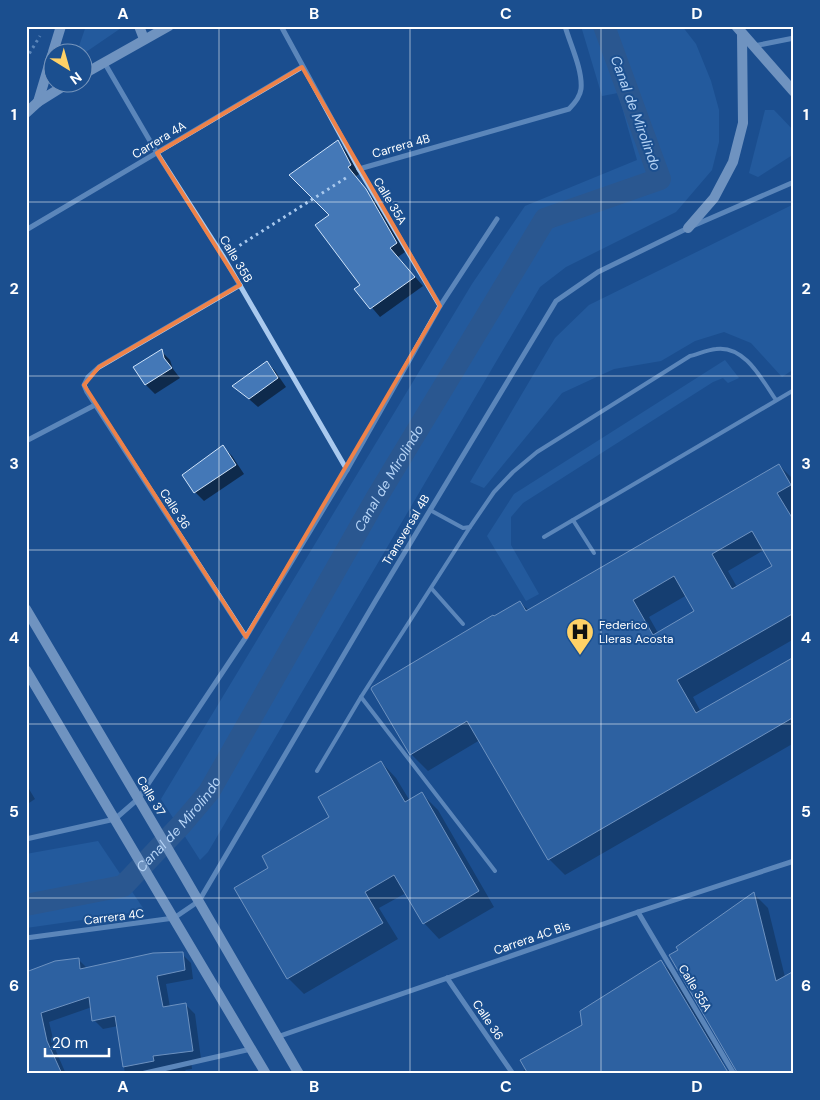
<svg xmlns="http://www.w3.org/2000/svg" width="820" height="1100" font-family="'DM Sans',sans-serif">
<rect width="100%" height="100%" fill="#1b4f8f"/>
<!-- green -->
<g fill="#2e69ad">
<polygon points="86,26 124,26 83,54 82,52 77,52"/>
<polygon points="581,26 682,26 696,44 711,81 719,110 719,142 712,170 676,212 566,267 540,287 208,852 200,860 161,799 472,284 525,206 637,160 618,93 602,96"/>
<polygon points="765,110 774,110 794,131 794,154 758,177 749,173"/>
<polygon points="794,204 794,369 782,377 751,343 724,332 695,341 661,361 614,369 562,393 484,488 470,482 555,338 589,305"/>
<polygon points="725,360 739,378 728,383 723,378 713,382 523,503 511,517 511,545 539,594 526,601 487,536 514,494"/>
<polygon points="98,841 145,911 26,928 26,854"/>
</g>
<!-- shadow -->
<g fill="#0007" fill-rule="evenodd">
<polygon points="337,142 346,151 359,174 355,177 374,200 405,252 398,257 423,286 380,317 356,289 362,285 331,215"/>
<polygon points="161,351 170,360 173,369 180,378 155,394 146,385 134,368"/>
<polygon points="267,362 275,371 286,387 258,407 234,386"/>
<polygon points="223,447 232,456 244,474 204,501 195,492 184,475"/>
<path d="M779 465 794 480V639L693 697 701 712 794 658V743L565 875 549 859 480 740 428 771 411 754 494 618 520 602 529 611ZM764 550 774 566 737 587 728 571ZM687 595 696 611 658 633 649 617Z"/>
<polygon points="381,762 396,778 410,801 422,794 438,810 494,907 439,939 424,923 406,893 379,908 398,939 304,994 288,978 236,888 270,868 331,818"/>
<polygon points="26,784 35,799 26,805"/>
<polygon points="754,894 768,908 785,977 794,1074"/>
<polygon points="182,954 191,963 193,979 166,984 170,1007 186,1005 195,1014 201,1059 191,1061 192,1069 185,1070 189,1074 125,1074 118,1026 103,1029 94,1020 92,1007 49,1022 56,1051 66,1074 26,1074 26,973 78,959 87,968"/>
<polygon points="661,962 676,976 699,1015 729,1074 519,1074 583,1026"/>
</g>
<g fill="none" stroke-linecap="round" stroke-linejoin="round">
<!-- canal -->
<path stroke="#3c6290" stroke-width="22" id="s1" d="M26 905 123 886 181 825 209 792 377 497 545 219 660 179 604 26"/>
</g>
<!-- building -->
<g fill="#4478b7" stroke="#cfe3fa" fill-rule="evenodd">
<polygon points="338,140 351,165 348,167 366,189 397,243 390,248 415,277 370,309 354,289 360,285 315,225 329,215 289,175"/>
<polygon points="162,349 164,358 172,368 145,385 133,367"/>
<polygon points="267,361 278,378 249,399 232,386"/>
<polygon points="223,445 236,465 194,493 182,475"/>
<path d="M779 464 791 485 777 493 794 521V613L677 680 696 713 794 657V717L548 860 467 721 410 755 371 689 372 687 493 615 494 616 520 601 526 611ZM752 531 772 566 732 589 712 554ZM674 576 694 611 653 635 633 600Z"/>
<polygon points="381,761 405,802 422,792 479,891 423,924 394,875 365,892 383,923 287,979 234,888 268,868 262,856 329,817 318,797"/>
<polygon points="754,892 776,981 794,971 794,1074 738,1074 669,955 678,950 676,947"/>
<polygon points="183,952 185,970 157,976 163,1007 186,1003 193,1051 153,1056 154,1061 123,1067 115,1016 92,1021 89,997 41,1013 47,1041 62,1074 26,1074 26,972 55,961 79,958 80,969 153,953"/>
<polygon points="661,960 729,1074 528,1074 520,1060 582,1025 580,1011"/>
</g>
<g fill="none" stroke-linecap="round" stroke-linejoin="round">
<!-- path -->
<g stroke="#a9c9ee" stroke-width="3" stroke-dasharray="2.5 4" stroke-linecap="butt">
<polyline points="26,59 40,36"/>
<polyline points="234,249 349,176"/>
</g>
<!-- lane -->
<g stroke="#a9c9ee" stroke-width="4">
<path d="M430 510 463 528 470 527 494 492 513 472 537 452 690 356C698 354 707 350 716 349 745 345 762 380 776 400"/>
<polyline points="573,520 594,553"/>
<polyline points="544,537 794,390"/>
<polyline points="432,589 463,624"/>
<polyline points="361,697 495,871"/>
<polyline points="317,771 361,697 470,527"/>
</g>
<!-- street -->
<g stroke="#a9c9ee" stroke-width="5">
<polyline points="281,26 359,169 440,306"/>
<polyline points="754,46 794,38"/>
<polyline points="104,62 157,153 223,256 347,470"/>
<path d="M359 169 569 109C575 103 580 97 581 89 583 70 570 44 565 26"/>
<polyline points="26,230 302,67"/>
<polyline points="240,285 99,367 88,377 84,385 87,392 246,637"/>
<polyline points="26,441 95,405"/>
<polyline points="26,839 115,819 138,799 246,637 347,470 440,306 497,219"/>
<polyline points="638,912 734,1074"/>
<polyline points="26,938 174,918 199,901 376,600 556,301 598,272 688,228 794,182"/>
<polyline points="447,978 513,1074"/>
<polyline points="277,1037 638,912 794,861"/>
<polyline points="141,1074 251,1049"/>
</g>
<!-- secondary -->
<g stroke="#d6e6fa" stroke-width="10">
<polyline points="139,26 144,39"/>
<polyline points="736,26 794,92"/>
<polyline points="53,52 61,26"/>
<polyline points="82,75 169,26"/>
<polyline points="38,102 52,55"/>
<polyline points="26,113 38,102 70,82"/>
<polyline points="688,228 714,198 733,162 743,123 742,34"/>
<polyline points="26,609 184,876 299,1074"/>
<polyline points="26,670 266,1074"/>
</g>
</g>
<!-- marked area -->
<path d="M0 0H820V1100H0ZM302 67 440 306 246 637 84 385 99 367 240 285 157 153Z" fill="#1b4f8f" fill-opacity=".55" fill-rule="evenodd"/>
<path fill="none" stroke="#ee8249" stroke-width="4" stroke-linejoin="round" d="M302 67 440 306 246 637 84 385 99 367 240 285 157 153Z"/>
<!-- grid -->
<path fill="none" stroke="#fff" stroke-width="1" stroke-opacity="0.55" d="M219 26V1074M410 26V1074M601 26V1074M26 202H794M26 376H794M26 550H794M26 724H794M26 898H794"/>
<!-- icons -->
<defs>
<symbol id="hospital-pin" viewBox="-11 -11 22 30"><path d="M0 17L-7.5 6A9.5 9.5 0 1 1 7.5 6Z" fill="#ffd166" stroke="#1b4f8f"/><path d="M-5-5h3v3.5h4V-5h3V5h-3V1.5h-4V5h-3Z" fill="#111"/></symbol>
</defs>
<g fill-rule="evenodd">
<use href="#hospital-pin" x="564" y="616" width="32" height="43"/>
</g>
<g text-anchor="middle" stroke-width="4" stroke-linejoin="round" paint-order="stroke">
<!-- street labels -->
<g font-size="12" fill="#fff" stroke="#1b4f8f">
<text transform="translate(159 140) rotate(-31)" y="4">Carrera 4A</text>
<text transform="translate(401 146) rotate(-16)" y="4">Carrera 4B</text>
<text transform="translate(390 201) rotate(59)" y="4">Calle 35A</text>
<text transform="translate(236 259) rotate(59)" y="4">Calle 35B</text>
<text transform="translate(175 509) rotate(57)" y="4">Calle 36</text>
<text transform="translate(406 530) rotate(-59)" y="4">Transversal 4B</text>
<text transform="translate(151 796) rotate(59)" y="4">Calle 37</text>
<text transform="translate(114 917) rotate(-7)" y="4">Carrera 4C</text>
<text transform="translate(532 938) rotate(-19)" y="4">Carrera 4C Bis</text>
<text transform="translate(695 988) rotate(59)" y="4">Calle 35A</text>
<text transform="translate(488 1020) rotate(56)" y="4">Calle 36</text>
</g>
<!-- poi labels -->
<g font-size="12" fill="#fff" stroke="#1b4f8f" text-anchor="start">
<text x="599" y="629">Federico<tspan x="599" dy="14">Lleras Acosta</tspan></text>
</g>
<!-- water labels -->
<g font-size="14" font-style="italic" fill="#b5d3f5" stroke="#1b4f8f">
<text transform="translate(636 113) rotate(70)" y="5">Canal de Mirolindo</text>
<text dy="5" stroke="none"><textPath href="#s1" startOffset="588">Canal de Mirolindo</textPath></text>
<text dy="5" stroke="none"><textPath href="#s1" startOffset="182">Canal de Mirolindo</textPath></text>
</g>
</g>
<!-- border -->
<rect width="820" height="1100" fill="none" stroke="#1b4f8f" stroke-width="55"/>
<!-- north arrow -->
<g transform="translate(68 68) rotate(143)"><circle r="24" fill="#1b4f8f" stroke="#7695bc"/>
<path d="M0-4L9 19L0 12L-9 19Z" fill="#ffd166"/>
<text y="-8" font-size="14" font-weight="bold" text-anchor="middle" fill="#ffffff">N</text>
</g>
<!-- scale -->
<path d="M45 1048v8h64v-8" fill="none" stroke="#ffffff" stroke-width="2.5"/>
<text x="52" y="1048" font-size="15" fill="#ffffff" stroke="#1b4f8f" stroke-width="4" paint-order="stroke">20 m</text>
<rect x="28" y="28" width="764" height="1044" fill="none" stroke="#fff" stroke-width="2"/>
<g font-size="16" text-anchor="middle" font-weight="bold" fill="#fff">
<text x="123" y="19">A</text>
<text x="314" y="19">B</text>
<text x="506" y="19">C</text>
<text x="697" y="19">D</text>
<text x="14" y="120">1</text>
<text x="806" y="120">1</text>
<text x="14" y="294">2</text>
<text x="806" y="294">2</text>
<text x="14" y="469">3</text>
<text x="806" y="469">3</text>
<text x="14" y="643">4</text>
<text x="806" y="643">4</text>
<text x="14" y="817">5</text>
<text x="806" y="817">5</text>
<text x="14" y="991">6</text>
<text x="806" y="991">6</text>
<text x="123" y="1092">A</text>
<text x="314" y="1092">B</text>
<text x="506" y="1092">C</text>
<text x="697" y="1092">D</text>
</g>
</svg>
